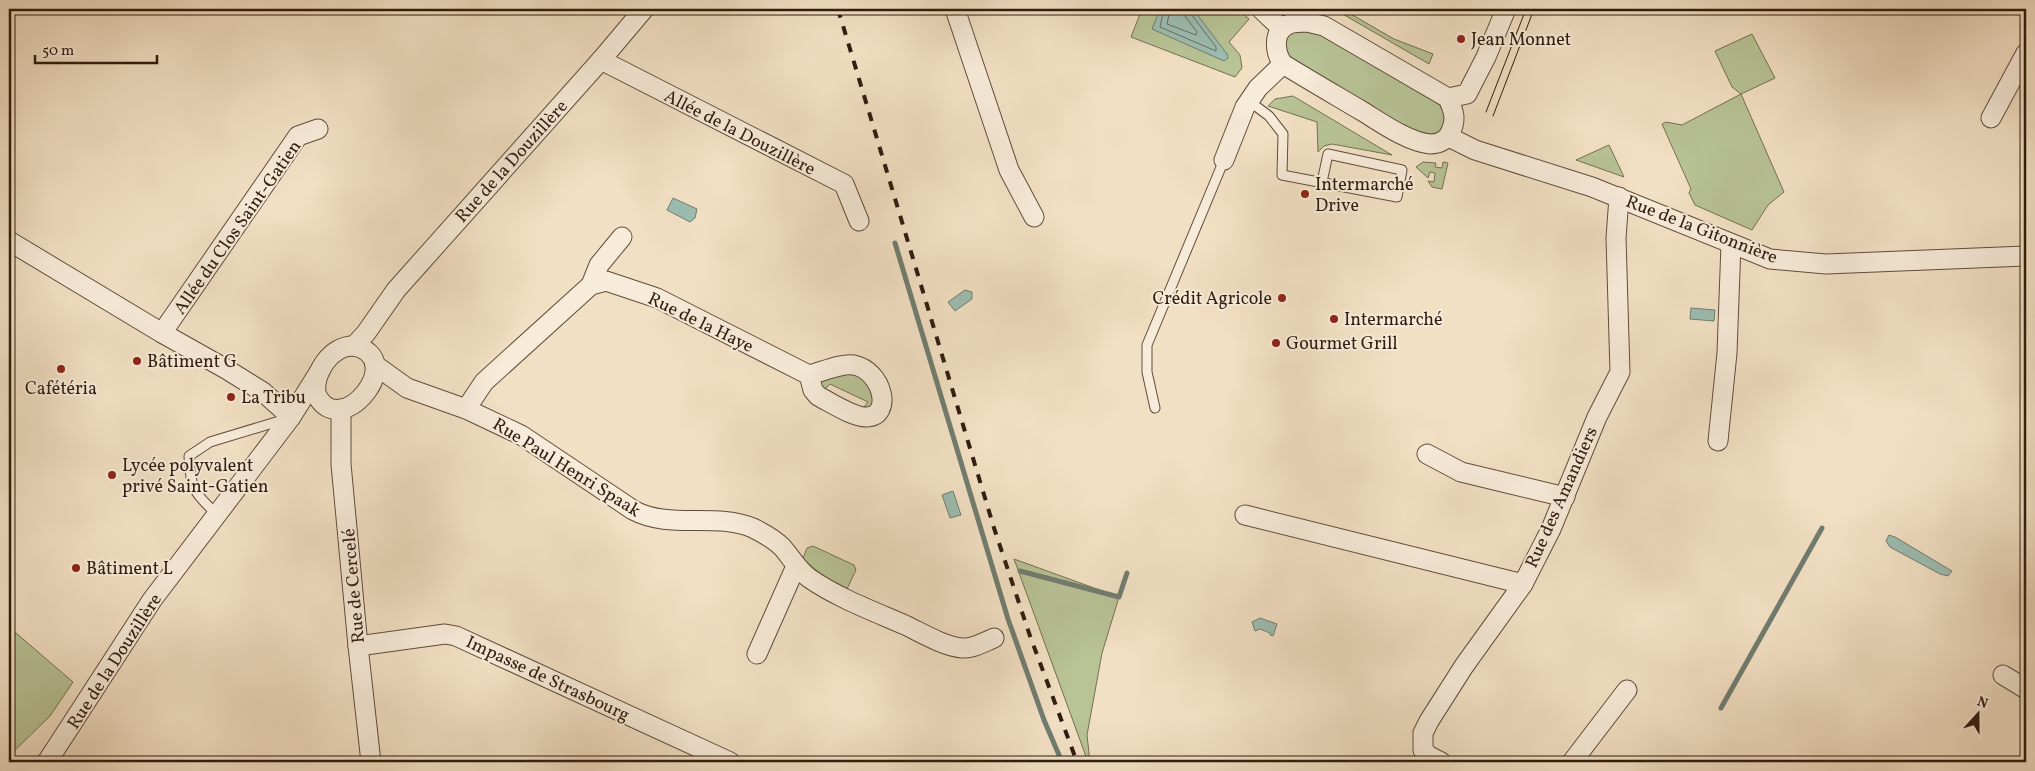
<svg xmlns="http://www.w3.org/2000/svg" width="2035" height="771" font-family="Vollkorn,serif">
<rect width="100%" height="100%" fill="#f2e0c4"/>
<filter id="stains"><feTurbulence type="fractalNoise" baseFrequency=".004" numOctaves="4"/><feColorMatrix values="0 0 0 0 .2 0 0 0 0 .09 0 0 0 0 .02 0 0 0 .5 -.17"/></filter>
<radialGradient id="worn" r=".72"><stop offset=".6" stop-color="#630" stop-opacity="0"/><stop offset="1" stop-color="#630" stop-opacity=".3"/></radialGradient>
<!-- green -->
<g fill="#b8c396" stroke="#747052">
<polygon points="1142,9 1237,9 1249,19 1229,42 1240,55 1242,68 1235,77 1131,37"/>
<polygon points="1334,9 1342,9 1394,39 1433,54 1429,64"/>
<polygon points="1309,28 1440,105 1447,121 1437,135 1416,134 1288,58 1285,45 1288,34"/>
<polygon points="1752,34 1775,78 1741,94 1784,192 1768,205 1752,230 1695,205 1689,193 1691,189 1662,124 1666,122 1682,125 1741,94 1732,87 1715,51"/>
<polygon points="1293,96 1392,155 1332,144 1324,146 1318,152 1317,122 1268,106 1275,99"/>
<polygon points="1609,145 1624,177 1576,160"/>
<polygon points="1423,162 1436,163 1435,167 1442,168 1443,162 1448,163 1442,189 1432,187 1428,181 1434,182 1435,173 1430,172 1428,178 1416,167"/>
<polygon points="856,370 874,386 873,407 860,412 868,402 830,384 822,392 820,381"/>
<path d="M813 546 854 565 856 570 847 589C830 581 816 572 803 558L807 548Z"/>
<polygon points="1014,559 1119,597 1102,653 1087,735 1090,762 1088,762"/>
<polygon points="9,627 73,682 50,716 9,756"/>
</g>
<!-- water -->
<g fill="#9cbdb1" stroke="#717d70">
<polygon points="1160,9 1193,9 1227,54 1228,58 1224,61 1152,29"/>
<polygon points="673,198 697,209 695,218 690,222 667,210"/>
<polygon points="965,290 972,292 972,299 955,311 948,302"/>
<polygon points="1691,308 1715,310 1714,321 1690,319"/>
<polygon points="953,491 961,515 950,518 942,495"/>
<polygon points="1889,535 1895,537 1952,571 1948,576 1940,574 1890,547 1886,541"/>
<polygon points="1260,618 1277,624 1273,636 1270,635 1270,633 1260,629 1255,631 1252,622"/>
</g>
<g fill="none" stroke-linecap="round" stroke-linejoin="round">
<!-- shore -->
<g stroke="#666c60" stroke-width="1">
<polyline points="1164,9 1160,27 1216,51 1216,47 1191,14 1190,9"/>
<polyline points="1170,9 1167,24 1196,35 1197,32 1185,16 1183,9"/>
</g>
<!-- stream -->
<g stroke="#717d70" stroke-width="5">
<polyline points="895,243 1008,619 1044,720 1062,762"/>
<polyline points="1020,571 1119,597 1127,573"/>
<polyline points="1721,708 1822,528"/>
</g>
<defs>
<g id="service">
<polyline points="1249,101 1269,116 1283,134 1282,175 1397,197 1402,170 1328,154 1322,182"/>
<polyline points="1155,408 1147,372 1147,345 1224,160"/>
<path d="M217 514C194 494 190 487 189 456L210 442 286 419"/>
</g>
<g id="minor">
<polyline points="955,9 1009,170 1034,217"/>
<polyline points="1261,9 1281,28"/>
<path d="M1307 22 1324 26 1448 98C1453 110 1457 118 1451 131 1448 139 1440 144 1430 144 1408 142 1380 122 1362 111 1335 95 1309 80 1283 64 1275 53 1272 33 1287 25 1292 22 1300 22 1307 22Z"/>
<polyline points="601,60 844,184 859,221"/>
<polyline points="1448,98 1467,94 1486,57 1506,9"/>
<polyline points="1991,118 2026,53"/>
<polyline points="1449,137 1475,150 1592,187 1770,259 1826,264 2026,256"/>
<polyline points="1224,160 1245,107 1258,88 1283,64"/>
<polyline points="9,241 162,333 226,369 263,392 291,417"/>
<polyline points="591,285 599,265 622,237"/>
<polyline points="162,333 298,136 318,129"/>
<polyline points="354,346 366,333 396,290 601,60 644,9"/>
<path d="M354 346C410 358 340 444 316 394 313 373 331 345 354 346Z"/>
<path d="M375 365 407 388 466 409 521 435 633 510C670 530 715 512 753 528 763 533 774 539 782 547 791 557 797 569 809 578 838 598 873 611 905 625 922 633 943 646 962 648 973 649 984 642 994 638"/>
<polyline points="341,409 341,464 358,646 371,762"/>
<path d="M466 409 484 382 591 285 606 281 657 298 809 375C822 372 840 363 854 365 883 371 893 416 867 417 854 418 830 402 818 396L813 390 809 375"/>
<polyline points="1718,441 1727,353 1731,244"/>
<polyline points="1427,454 1461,472 1565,497"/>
<polyline points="1245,515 1523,584"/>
<polyline points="358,646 445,634 456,636 730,762"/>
<polyline points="757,654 796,566"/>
<polyline points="2003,675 2026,689"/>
<polyline points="47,762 152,600 291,417 321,369"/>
<polyline points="1441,762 1429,756 1423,750 1423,733 1429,721 1464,666 1523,584 1551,529 1597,417 1620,372 1616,238 1619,197"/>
<polyline points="1572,762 1627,690"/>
</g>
</defs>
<!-- service casing -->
<use href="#service" stroke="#604d3c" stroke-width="11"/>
<!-- minor casing -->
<use href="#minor" stroke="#604d3c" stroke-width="21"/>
<!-- service -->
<use href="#service" stroke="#f7ebd9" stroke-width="9"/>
<!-- minor -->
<use href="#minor" stroke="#f7ebd9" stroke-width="19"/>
<!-- tram -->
<g stroke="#301c0f" stroke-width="1">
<polyline points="1486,112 1526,9"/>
<polyline points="1493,116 1534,9"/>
</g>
<!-- rail -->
<polyline stroke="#301c0f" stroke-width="4" stroke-dasharray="9 9" stroke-linecap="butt" points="838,9 994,528 1030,636 1077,762"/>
</g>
<!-- markers -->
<g fill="#8f2418" stroke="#f7ebd9" stroke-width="2">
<circle cx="1461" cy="39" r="5"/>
<circle cx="1305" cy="194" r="5"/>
<circle cx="1282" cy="298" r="5"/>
<circle cx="1334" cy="319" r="5"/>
<circle cx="1276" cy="343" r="5"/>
<circle cx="137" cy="361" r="5"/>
<circle cx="61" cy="369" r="5"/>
<circle cx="231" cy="397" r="5"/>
<circle cx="112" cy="475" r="5"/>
<circle cx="76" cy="568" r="5"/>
</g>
<g text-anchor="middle" stroke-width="4" stroke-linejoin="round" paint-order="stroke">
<!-- poi labels -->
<g font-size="18" fill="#301c0f" stroke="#f7ebd9" text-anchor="start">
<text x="1471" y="45">Jean Monnet</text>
<text x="1315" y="190">Intermarché<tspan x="1315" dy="21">Drive</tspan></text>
<text x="1272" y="304" text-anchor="end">Crédit Agricole</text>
<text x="1344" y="325">Intermarché</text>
<text x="1286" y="349">Gourmet Grill</text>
<text x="147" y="367">Bâtiment G</text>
<text x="61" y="394" text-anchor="middle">Cafétéria</text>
<text x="241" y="403">La Tribu</text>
<text x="122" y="471">Lycée polyvalent<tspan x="122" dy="21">privé Saint-Gatien</tspan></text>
<text x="86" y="574">Bâtiment L</text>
</g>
<!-- street labels -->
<g font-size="18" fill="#301c0f" stroke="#f7ebd9">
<text transform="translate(740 132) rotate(27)" y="6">Allée de la Douzillère</text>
<text transform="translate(511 161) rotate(-48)" y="6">Rue de la Douzillère</text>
<text transform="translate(237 227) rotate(-55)" y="6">Allée du Clos Saint-Gatien</text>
<text transform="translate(1702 229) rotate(21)" y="6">Rue de la Gitonnière</text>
<text transform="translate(701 322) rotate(26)" y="6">Rue de la Haye</text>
<text transform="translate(567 467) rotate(32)" y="6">Rue Paul Henri Spaak</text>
<text transform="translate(1561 497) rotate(-66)" y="6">Rue des Amandiers</text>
<text transform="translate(353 586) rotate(-95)" y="6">Rue de Cercelé</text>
<text transform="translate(114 661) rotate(-57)" y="6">Rue de la Douzillère</text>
<text transform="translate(548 678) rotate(25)" y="6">Impasse de Strasbourg</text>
</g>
</g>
<!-- margin -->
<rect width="2035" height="771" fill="none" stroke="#f2e0c4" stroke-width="30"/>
<rect x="10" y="10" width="2015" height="751" fill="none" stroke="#301c0f" stroke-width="2.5"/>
<rect x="15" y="15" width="2005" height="741" fill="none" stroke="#301c0f"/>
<!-- north arrow -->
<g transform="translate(1978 714) rotate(21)" stroke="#f7ebd9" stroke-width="4" paint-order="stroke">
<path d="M0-4L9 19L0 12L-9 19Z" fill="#301c0f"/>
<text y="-8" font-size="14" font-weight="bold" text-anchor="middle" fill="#301c0f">N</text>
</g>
<!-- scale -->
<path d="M35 55v8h122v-8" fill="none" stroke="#301c0f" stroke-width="2.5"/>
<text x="42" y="55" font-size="15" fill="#301c0f" stroke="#f7ebd9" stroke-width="4" paint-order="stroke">50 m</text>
<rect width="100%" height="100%" filter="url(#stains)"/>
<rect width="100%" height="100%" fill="url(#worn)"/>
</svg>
